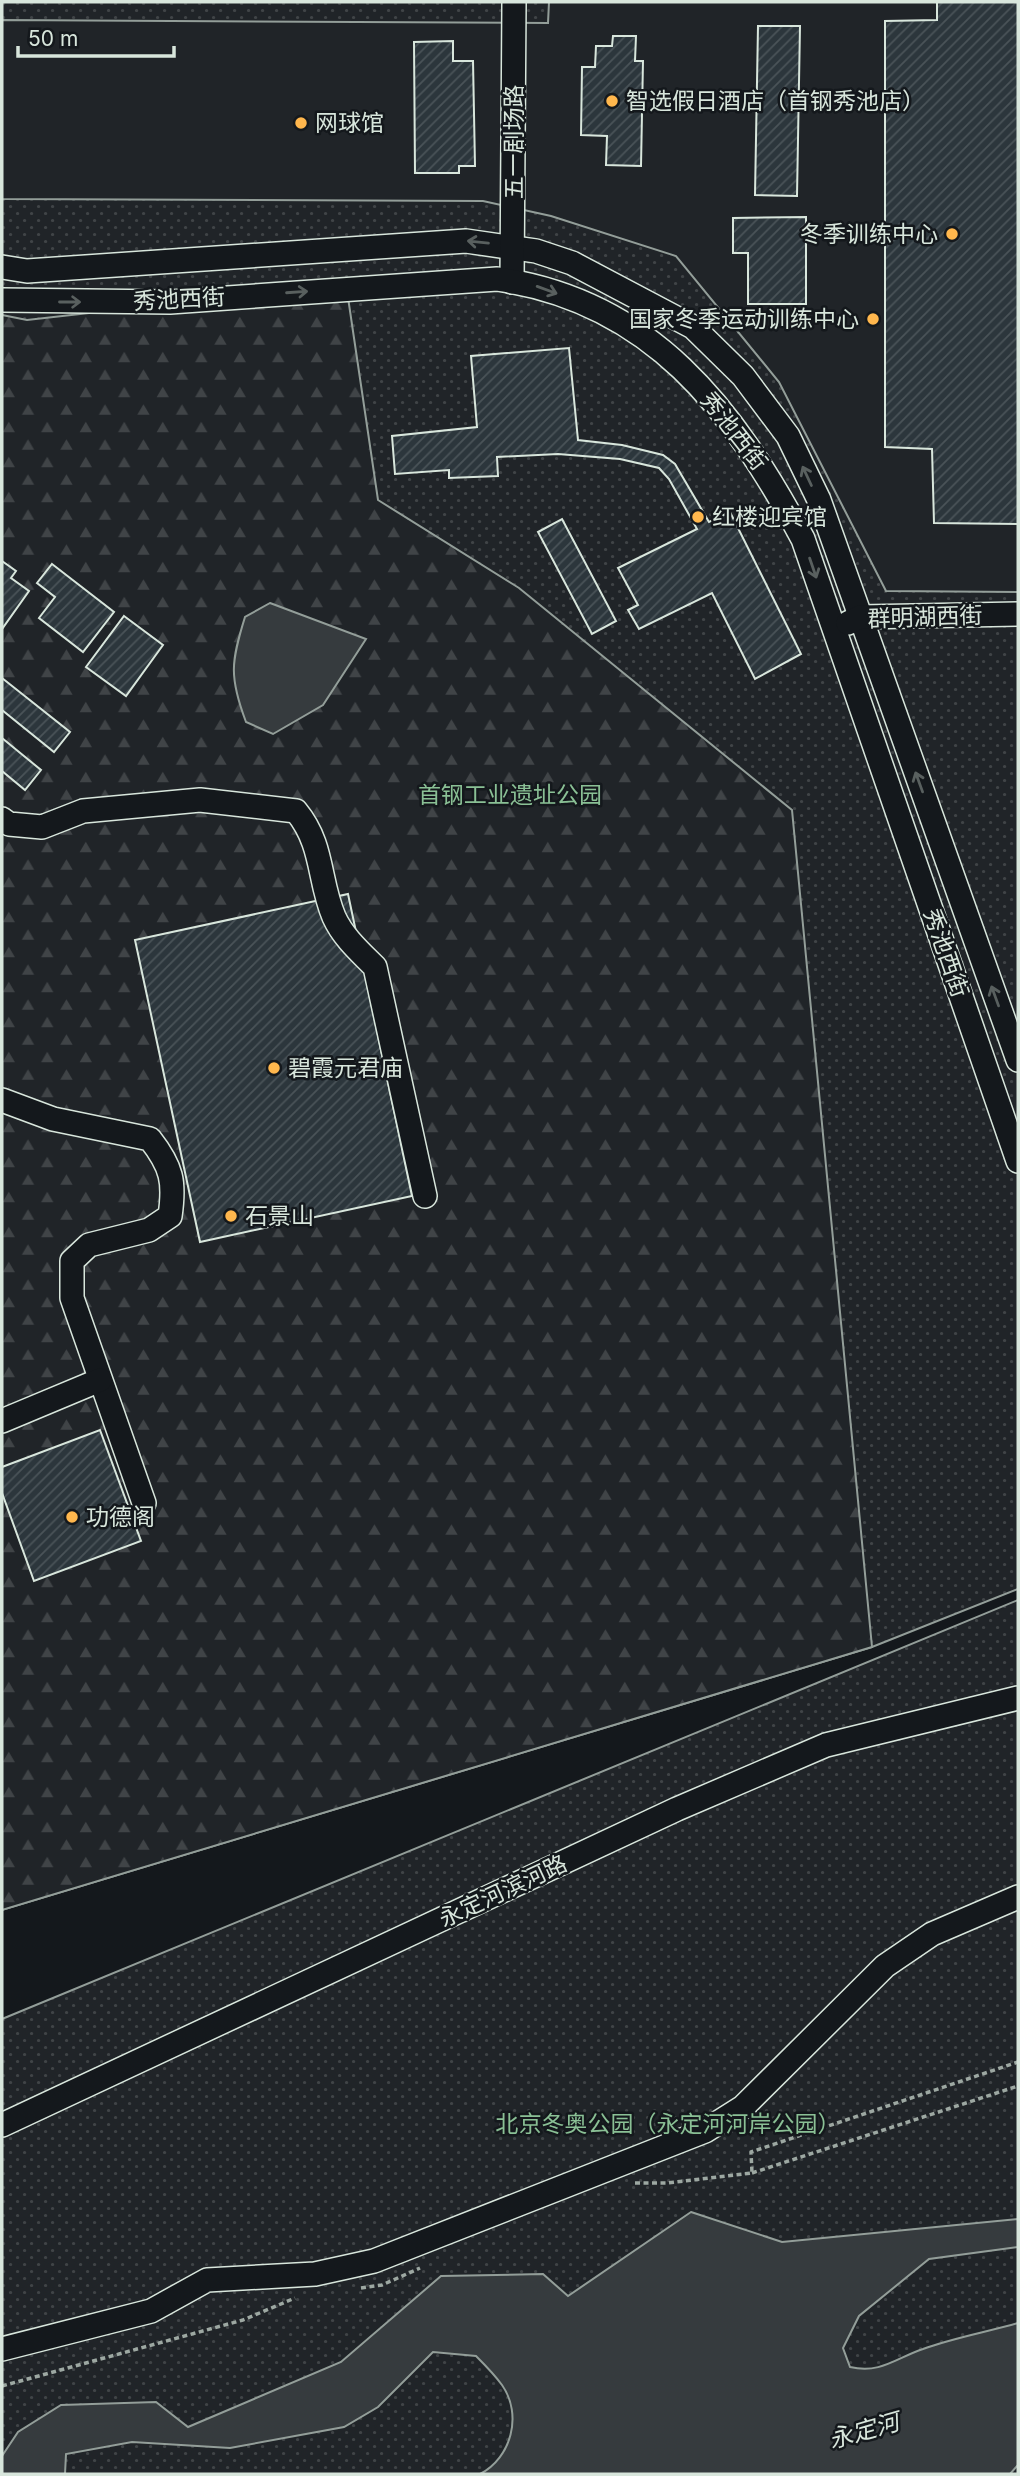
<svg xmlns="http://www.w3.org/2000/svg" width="1020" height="2476" font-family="Inter,'Noto Sans SC',sans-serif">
<defs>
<pattern id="grass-dots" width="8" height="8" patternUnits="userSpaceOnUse" patternTransform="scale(1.75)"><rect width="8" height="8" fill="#202428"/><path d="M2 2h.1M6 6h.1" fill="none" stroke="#404447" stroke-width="1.8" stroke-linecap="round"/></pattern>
<pattern id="forest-firs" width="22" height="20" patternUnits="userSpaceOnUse" patternTransform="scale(1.75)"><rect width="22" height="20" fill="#202428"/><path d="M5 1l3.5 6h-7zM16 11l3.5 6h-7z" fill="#404447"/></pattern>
<pattern id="building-hatch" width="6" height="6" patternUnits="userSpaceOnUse" patternTransform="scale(1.75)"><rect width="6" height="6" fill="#2c363c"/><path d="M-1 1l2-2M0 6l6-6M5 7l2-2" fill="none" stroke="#4a5358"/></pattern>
</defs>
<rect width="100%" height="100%" fill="#14181c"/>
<!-- grass -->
<g fill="url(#grass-dots)" stroke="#939e99" stroke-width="2">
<polygon points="2,2 1018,2 1018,1589 872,1647 2,1910"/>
<polygon points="1018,1600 1018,2474 2,2474 2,2019"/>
</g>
<!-- forest -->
<polygon fill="url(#forest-firs)" stroke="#939e99" stroke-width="2" points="346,284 378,500 519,588 792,810 872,1647 2,1910 2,315 27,320"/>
<!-- pitch -->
<polygon fill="#202428" stroke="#939e99" stroke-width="2" points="549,2 1018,2 1018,592 886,591 779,382 676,256 551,216 483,201 2,199 2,20 548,23"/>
<!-- water -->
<g fill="#363b3e" stroke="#939e99" stroke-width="2">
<path d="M270 603 366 639 323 705 273 734 246 722C229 677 231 662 245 617Z"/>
<path d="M691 2212 782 2242 1018 2219V2247L929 2259 859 2316 843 2348 850 2367C881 2374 896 2358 923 2349 953 2338 987 2332 1018 2323V2465L1010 2474H480C511 2458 523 2415 502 2385 494 2374 485 2365 476 2356L433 2352 378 2407 344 2427 230 2448 132 2442 66 2454 65 2474H2V2456L18 2432 61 2405 156 2402 188 2427 341 2362 441 2276 543 2274 568 2296Z"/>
</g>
<!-- building -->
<g fill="url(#building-hatch)" stroke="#d8e6dc" stroke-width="2">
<polygon points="937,2 1018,2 1018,524 934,523 932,449 885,447 885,21 937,20"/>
<polygon points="758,26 800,26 797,196 755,195"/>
<polygon points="613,36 636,36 635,61 643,61 641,166 606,165 607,136 581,135 582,67 595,67 596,46 612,46"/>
<polygon points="453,41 453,61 473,61 475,166 459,166 459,173 415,173 414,42"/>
<polygon points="806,217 806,304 748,304 748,253 733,253 733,218"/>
<polygon points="569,348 578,440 622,445 663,455 675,464 709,522 730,512 801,654 755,679 712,593 639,629 628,610 638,605 618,568 697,529 669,479 659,468 620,459 558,454 497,457 498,476 449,478 449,470 395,474 392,436 477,427 471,356"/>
<polygon points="562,519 616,621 592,634 538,532"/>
<polygon points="2,561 16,571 11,578 29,591 2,629"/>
<polygon points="52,564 114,612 83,652 39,618 55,597 37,583"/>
<polygon points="124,616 163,645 126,696 86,667"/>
<polygon points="2,678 70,732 54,752 2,710"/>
<polygon points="2,738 41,770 25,790 2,771"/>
<polygon points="348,894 412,1196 200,1242 135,940"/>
<polygon points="100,1430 141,1541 34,1581 2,1493 2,1467"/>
</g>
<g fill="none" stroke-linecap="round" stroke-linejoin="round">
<defs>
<g id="minor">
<polyline points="2,267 27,271 466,241 536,251 572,263 693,327 743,376 788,436 819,500 1018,1060"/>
<polyline points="512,282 514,2"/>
<path d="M2 300 170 302 497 279C652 301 733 409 803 539L1018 1161"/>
<polyline points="848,623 860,617 1018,614"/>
<path d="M2 819 9 824 42 827 83 811 200 800 296 811C324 845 318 879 334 917 343 937 360 952 375 967L425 1196"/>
<path d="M2 1100 53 1119 150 1139C172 1167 175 1182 170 1216L149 1230 89 1245 72 1261V1298L144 1503"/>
<polyline points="2,1421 100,1380"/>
<polyline points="2,2125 677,1809 826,1745 1018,1698"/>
<polyline points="2,2349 151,2311 207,2280 315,2274 374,2261 705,2131 743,2107 885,1966 932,1934 1018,1897"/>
</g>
</defs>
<!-- minor casing -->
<use href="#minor" stroke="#d8e6dc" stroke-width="26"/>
<!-- path -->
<g stroke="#9da8a2" stroke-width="3.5" stroke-dasharray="5 3.5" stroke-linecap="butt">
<polyline points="752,2173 1018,2086"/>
<polyline points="635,2183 667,2183 752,2173 751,2152 1018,2062"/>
<polyline points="361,2288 382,2285 420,2268"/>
<polyline points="2,2386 243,2320 295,2298"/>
</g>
<!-- minor -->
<use href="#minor" stroke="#14181c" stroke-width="23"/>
</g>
<!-- one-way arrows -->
<defs><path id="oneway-shaft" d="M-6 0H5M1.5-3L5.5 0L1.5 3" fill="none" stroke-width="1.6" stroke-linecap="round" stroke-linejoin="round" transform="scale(1.75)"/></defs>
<g stroke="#59605f">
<use href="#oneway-shaft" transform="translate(478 242) rotate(-174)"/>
<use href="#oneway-shaft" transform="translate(547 290) rotate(20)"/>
<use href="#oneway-shaft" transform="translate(297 292) rotate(-4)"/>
<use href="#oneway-shaft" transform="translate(70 302)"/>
<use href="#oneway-shaft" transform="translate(807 476) rotate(-115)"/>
<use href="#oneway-shaft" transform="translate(813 568) rotate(71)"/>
<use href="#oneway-shaft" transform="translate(919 782) rotate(-110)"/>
<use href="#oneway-shaft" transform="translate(995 996) rotate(-110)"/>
</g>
<!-- markers -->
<g fill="#ffb74d" stroke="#14181c" stroke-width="2.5">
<circle cx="612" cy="101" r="7"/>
<circle cx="301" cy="123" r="7"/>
<circle cx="952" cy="234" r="7"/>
<circle cx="873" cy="319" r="7"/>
<circle cx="698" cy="517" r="7"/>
<circle cx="274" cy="1068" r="7"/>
<circle cx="231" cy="1216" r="7"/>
<circle cx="72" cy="1517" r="7"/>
</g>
<g text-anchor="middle" stroke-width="5" stroke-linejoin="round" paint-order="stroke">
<!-- poi labels -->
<g font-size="23" fill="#d8e6dc" stroke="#14181c" text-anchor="start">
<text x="626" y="109">智选假日酒店（首钢秀池店）</text>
<text x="315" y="131">网球馆</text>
<text x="938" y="242" text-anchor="end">冬季训练中心</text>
<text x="859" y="327" text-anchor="end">国家冬季运动训练中心</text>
<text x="712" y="525">红楼迎宾馆</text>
<text x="288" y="1076">碧霞元君庙</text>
<text x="245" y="1224">石景山</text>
<text x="86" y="1525">功德阁</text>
</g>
<!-- street labels -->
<g font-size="23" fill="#d8e6dc" stroke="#14181c">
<text transform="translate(514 142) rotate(-90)" y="8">五一剧场路</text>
<text transform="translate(179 299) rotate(-3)" y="8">秀池西街</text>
<text transform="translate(734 431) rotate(52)" y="8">秀池西街</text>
<text transform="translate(925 617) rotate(-2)" y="8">群明湖西街</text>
<text transform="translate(946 953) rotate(71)" y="8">秀池西街</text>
<text transform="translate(503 1891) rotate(-25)" y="8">永定河滨河路</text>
</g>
<!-- park labels -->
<g font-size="23" fill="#8ac095" stroke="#14181c">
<text x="510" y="803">首钢工业遗址公园</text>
<text x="668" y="2132">北京冬奥公园（永定河河岸公园）</text>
</g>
<!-- water labels -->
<g font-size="24" font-style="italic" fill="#d8e6dc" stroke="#14181c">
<text transform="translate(864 2431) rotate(-16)" y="8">永定河</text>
</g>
</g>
<!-- border -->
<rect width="1020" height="2476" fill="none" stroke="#d8e6dc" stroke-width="7"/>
<!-- scale -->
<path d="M18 46v10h156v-10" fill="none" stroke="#d8e6dc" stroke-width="3.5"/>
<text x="28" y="46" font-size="21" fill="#d8e6dc" stroke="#14181c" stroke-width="5" paint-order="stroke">50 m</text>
</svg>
